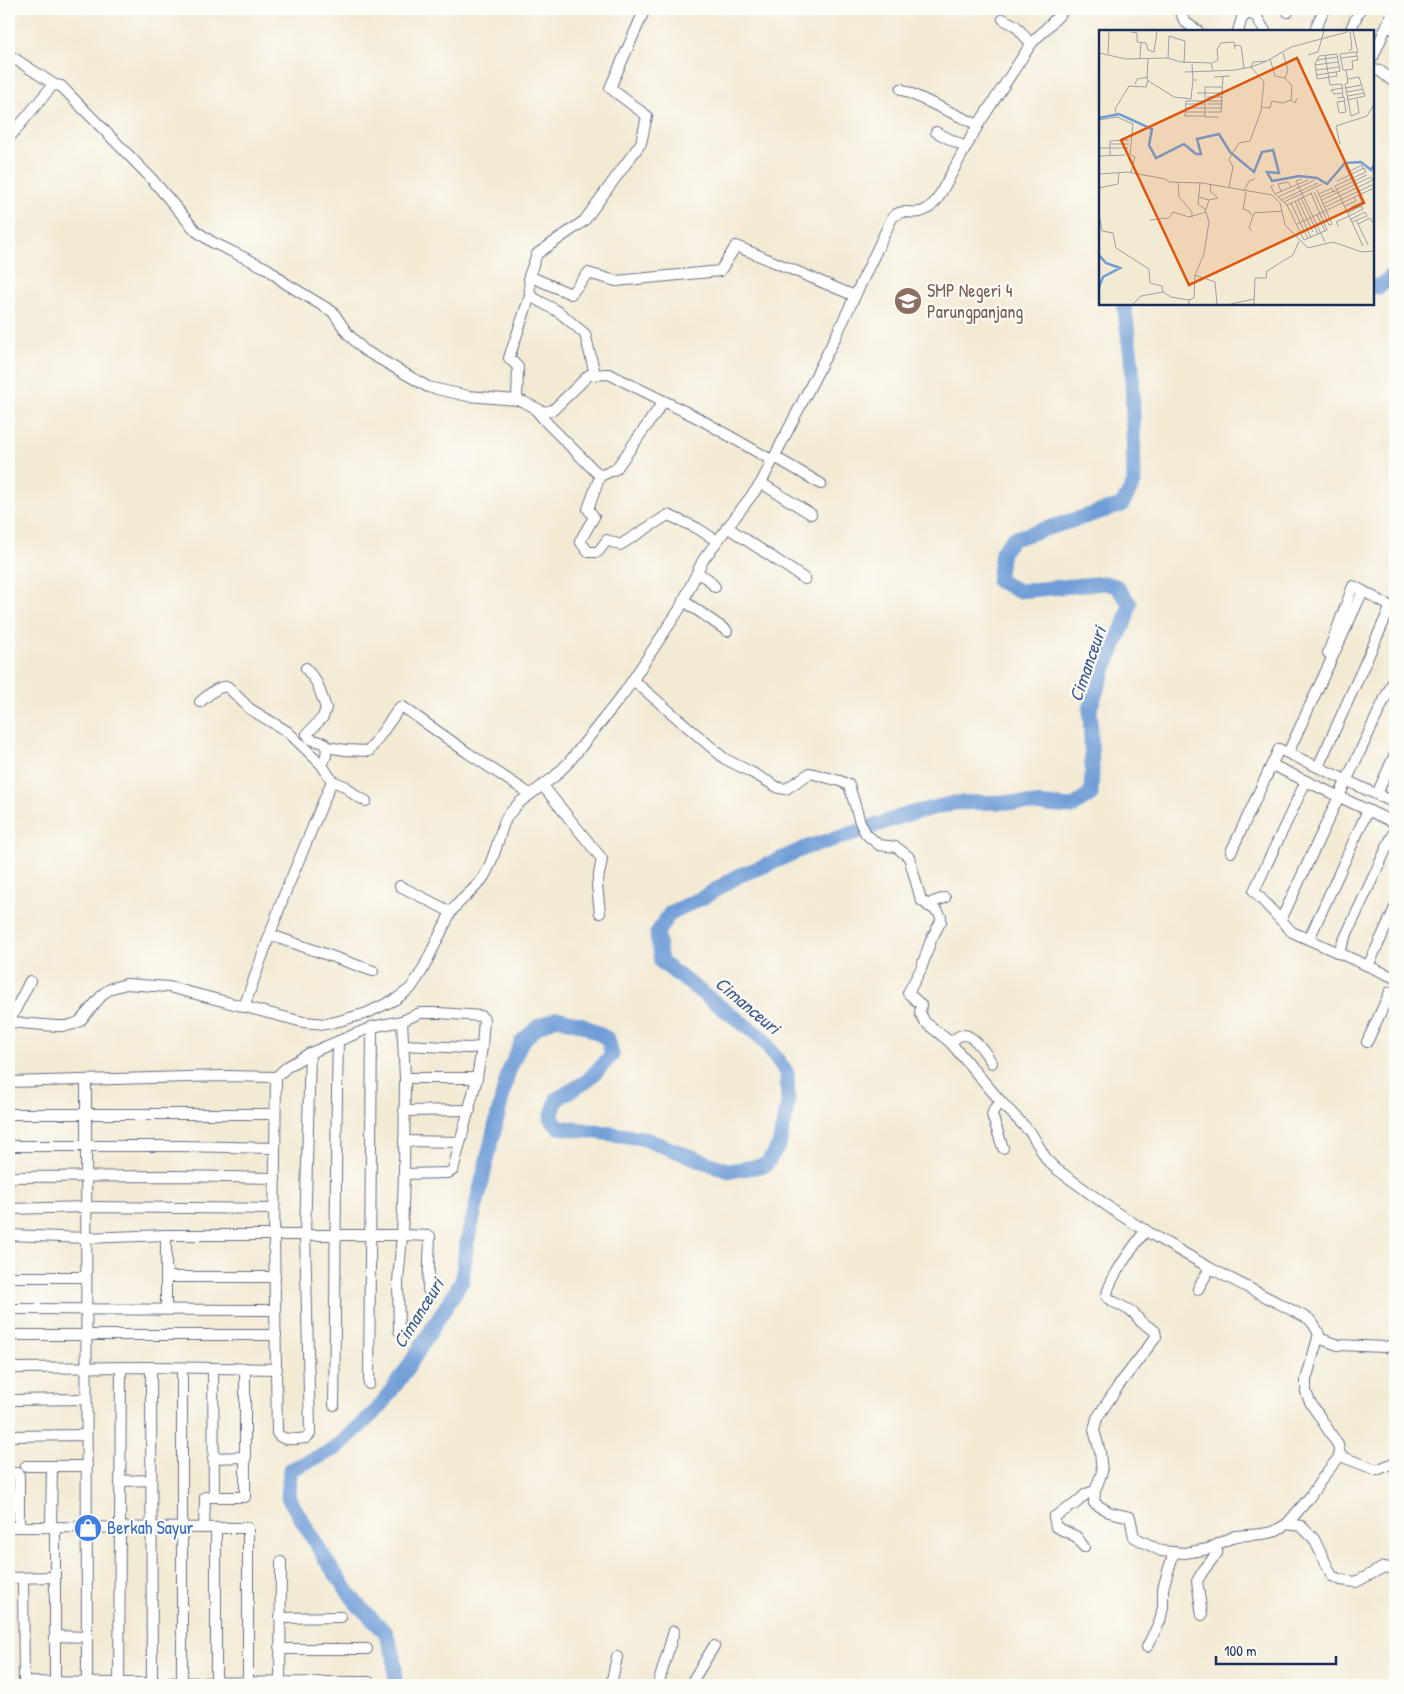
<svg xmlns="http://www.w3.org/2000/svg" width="1404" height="1694" font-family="'Patrick Hand',sans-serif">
<rect width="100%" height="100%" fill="#fdfcf7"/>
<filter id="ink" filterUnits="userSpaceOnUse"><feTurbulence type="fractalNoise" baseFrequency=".02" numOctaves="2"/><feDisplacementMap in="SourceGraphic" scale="10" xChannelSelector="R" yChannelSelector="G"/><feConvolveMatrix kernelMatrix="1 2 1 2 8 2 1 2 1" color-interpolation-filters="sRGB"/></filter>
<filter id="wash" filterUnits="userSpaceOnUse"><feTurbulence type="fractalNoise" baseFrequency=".0096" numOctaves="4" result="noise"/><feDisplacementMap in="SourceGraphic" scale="20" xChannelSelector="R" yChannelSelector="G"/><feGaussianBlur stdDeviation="1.12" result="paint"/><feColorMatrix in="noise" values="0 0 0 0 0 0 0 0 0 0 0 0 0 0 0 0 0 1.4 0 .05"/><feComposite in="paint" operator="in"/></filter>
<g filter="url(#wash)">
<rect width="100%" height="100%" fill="#f3ead4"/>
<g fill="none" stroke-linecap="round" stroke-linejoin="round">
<!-- river -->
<g stroke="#6f9dd7" stroke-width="15">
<polyline points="1373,286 1379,287 1395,273"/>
<polyline points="396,1685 394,1657 386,1633 357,1604 329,1565 288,1497 290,1470 335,1449 377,1410 405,1372 462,1281 466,1247 508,1073 522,1041 539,1026 557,1018 583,1025 608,1039 612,1055 587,1081 557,1099 551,1118 559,1127 642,1138 729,1171 766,1165 779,1145 788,1104 787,1073 762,1038 661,962 657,933 670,913 704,897 738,876 769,864 805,848 854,833 908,814 954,803 1005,802 1072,807 1091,794 1092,770 1090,708 1105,668 1125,622 1130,604 1116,586 1104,583 1020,591 998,581 1002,552 1013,539 1122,505 1134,483 1132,365 1124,304"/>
</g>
</g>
</g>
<g filter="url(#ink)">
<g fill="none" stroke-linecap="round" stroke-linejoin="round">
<defs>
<g id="minor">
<polyline points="1179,9 1185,22 1198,31"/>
<polyline points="1288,12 1290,9"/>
<polyline points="1003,19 1016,26 1031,44"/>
<polyline points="1388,24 1395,31"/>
<polyline points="1316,27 1324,9"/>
<polyline points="1238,31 1242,18 1248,13 1256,16 1265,31"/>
<polyline points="1350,31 1360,9"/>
<polyline points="9,55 55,85 61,86 151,178 196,231 212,242 268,269 285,283 333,312 348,334 364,350 428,387 468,396 517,400 524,402 544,412 553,410 589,375 609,374 698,418 773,461"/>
<polyline points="1373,57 1394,9"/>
<polyline points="1373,70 1380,71 1395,83"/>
<polyline points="901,89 978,125"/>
<polyline points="936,132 965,147"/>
<polyline points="9,138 52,86 55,85"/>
<polyline points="529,276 571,294 588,273 616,281 720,271 736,246 855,296"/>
<polyline points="530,296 559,312 585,334 595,374"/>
<polyline points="517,400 518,367 509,358 530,296 529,276 537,254 584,221 641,143 647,116 610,88 645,9"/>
<polyline points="535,409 548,424 600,476 616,469 664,401"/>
<polyline points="775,457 821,484"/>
<polyline points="600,476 588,509 594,517 580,541 588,552 598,552 607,540 620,545 668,515 697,528 717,541"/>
<polyline points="761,483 811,514"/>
<polyline points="727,527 805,579"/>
<polyline points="697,573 708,579 715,587"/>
<polyline points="684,601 727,631"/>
<polyline points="1328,653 1353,586 1363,591"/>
<polyline points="306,668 317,683 326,708 323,717 307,734 310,739 324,743 327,747 326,756 322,765"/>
<polyline points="633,680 725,759 751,772 779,788 786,789 810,773 840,781 849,785 860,822 866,834 879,845 896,847 909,857 921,900 938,912 941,917 941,921 931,940 921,969 908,993 921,1005 920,1013 925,1022 950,1042 1002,1103 1031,1133 1047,1160 1055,1168 1117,1213 1156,1237 1210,1268 1309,1319 1314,1325 1319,1334 1306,1380 1306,1392 1310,1402 1338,1445 1340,1456"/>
<path d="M200 702C208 696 217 685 228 687L250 709 288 732 322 765 332 781 283 898 244 1007"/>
<polyline points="327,747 345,750 369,751 400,707 403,707 468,753 530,794"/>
<polyline points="1288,753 1363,591 1395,609"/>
<polyline points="1272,765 1395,823"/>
<polyline points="1318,767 1391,606"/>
<polyline points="332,781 345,786 356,796 366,801"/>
<polyline points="1306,781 1254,891 1292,932 1395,978"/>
<polyline points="543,786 602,859 597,885 600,913"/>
<polyline points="1377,794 1395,754"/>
<polyline points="1231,852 1279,749 1395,803"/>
<polyline points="400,886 451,912"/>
<polyline points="928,906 933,902 945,898"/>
<polyline points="1281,920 1395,677"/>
<polyline points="271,935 373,971"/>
<polyline points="1309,939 1368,810"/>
<polyline points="1338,953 1395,830"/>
<polyline points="1368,966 1395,908"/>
<path d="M9 1022 55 1026H66L74 1024 80 1021 104 993 112 988 126 984 169 987 303 1022 326 1024 339 1021 367 1013 396 999 411 988 422 971 451 912C460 899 474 891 483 878 493 864 498 839 504 823L508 815 520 802 554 777 569 762 624 693 679 610 703 560 761 483 836 336 892 218C901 208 909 214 920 212 927 211 932 205 937 200L978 125 1031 44 1065 9"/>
<polyline points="9,1022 30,981"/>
<path d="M950 1042C954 1040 958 1035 964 1035 974 1035 987 1055 992 1063"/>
<polyline points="1367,1042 1390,992 1395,995"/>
<polyline points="404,1045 468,1048 482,1047 477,1078"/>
<path d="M310 1053 305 1235 310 1429V1434L306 1438C297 1439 282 1442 277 1433L274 1236 276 1077 287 1067 310 1053 372 1027 402 1021 420 1013H439L481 1016 484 1019 482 1047"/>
<polyline points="86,1080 87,1685"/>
<polyline points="9,1082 223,1076 276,1077"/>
<polyline points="1002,1103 994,1109 992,1115 1003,1148"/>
<polyline points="404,1111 470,1110"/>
<polyline points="9,1114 275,1114"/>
<polyline points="404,1141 459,1142"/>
<polyline points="9,1146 180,1146 275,1148"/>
<polyline points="404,1174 448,1173 453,1170 477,1078 405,1078"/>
<polyline points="9,1177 177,1176 275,1178"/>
<polyline points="9,1209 87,1207 274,1209"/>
<path d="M1146 1230C1136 1243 1106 1282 1107 1297L1114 1302 1133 1312 1141 1322 1155 1331 1156 1337 1119 1385 1097 1418 1094 1430 1100 1452 1102 1472 1095 1491 1094 1503 1109 1512 1130 1517 1134 1537 1161 1551 1185 1553 1208 1549 1235 1536 1262 1534 1273 1532 1287 1524 1309 1498 1326 1473 1340 1456"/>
<polyline points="9,1235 86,1238 166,1235 402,1235 430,1236 428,1290"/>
<polyline points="166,1235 166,1308"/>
<polyline points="9,1277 86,1277"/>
<polyline points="166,1277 275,1277"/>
<polyline points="1198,1289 1210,1268"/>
<polyline points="9,1309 276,1310"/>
<polyline points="399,1331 398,1282 402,1235 404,1174 405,1078 402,1021"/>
<polyline points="9,1335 276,1335"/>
<polyline points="1318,1338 1338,1345 1385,1347 1395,1344"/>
<polyline points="151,1367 152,1685"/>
<polyline points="9,1368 151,1367 277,1369"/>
<polyline points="213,1368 214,1497"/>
<polyline points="369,1384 372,1027"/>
<polyline points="9,1400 86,1399"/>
<path d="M334 1405C336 1284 335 1163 338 1042"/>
<polyline points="9,1436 86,1435"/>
<polyline points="1340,1456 1377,1470 1395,1462"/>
<polyline points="213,1458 246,1457"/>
<polyline points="26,1466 87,1466"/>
<polyline points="9,1473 17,1473 19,1475 19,1527"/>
<polyline points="120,1481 151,1480"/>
<polyline points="1287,1524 1301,1526 1314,1539 1332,1576 1341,1580 1356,1582 1384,1567 1395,1569"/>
<polyline points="9,1527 248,1528 248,1685"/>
<polyline points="51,1527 52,1467"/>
<polyline points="55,1527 55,1636 87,1637"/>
<polyline points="204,1528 205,1497 245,1497 245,1368"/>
<polyline points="1084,1547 1077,1537 1056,1527 1054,1517 1075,1504 1086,1494 1095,1491"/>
<polyline points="9,1578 55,1577"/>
<polyline points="23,1578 24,1682 119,1683 369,1682"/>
<polyline points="1202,1615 1197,1581 1203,1571 1217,1553 1217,1551 1212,1548"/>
<polyline points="280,1618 341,1617"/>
<polyline points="55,1636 55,1682"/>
<polyline points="1147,1647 1160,1621 1163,1607 1163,1588 1174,1552"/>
<polyline points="280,1649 367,1649"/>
<polyline points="119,1685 121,1367"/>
<polyline points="182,1685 182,1368"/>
<polyline points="216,1685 216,1528"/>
<polyline points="280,1685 281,1562"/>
<polyline points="611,1685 617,1657"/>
<polyline points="658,1685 674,1631"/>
<polyline points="690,1685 714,1646"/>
</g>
</defs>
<!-- minor casing -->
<use href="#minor" stroke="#677087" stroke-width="12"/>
<!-- minor -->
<use href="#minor" stroke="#fff" stroke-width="10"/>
</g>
</g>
<!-- icons -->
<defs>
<symbol id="school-disc" viewBox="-11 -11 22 22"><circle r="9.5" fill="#8d6e63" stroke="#fdfcf7"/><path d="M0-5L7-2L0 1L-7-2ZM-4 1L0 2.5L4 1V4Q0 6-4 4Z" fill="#fff"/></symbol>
<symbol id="shop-disc" viewBox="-11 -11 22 22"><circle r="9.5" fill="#3f7fe0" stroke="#fdfcf7"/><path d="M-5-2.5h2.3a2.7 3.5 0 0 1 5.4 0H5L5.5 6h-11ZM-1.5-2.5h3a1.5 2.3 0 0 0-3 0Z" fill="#fff"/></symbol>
</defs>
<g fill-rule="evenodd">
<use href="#school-disc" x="892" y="285" width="32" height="32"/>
<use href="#shop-disc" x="72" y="1512" width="32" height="32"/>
</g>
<g text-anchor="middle" stroke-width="4.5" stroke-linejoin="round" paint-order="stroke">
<!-- education labels -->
<g font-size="18" fill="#785e54" stroke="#fdfcf7" text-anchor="start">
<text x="927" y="297">SMP Negeri 4<tspan x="927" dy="21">Parungpanjang</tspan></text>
</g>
<!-- shop labels -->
<g font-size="18" fill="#366cbe" stroke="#fdfcf7" text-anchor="start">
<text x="107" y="1534">Berkah Sayur</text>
</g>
<!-- water labels -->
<g font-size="19" font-style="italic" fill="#3d5b8e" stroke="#fdfcf7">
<text transform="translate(1087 664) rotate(-71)" y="7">Cimanceuri</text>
<text transform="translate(748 1005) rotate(40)" y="7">Cimanceuri</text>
<text transform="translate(418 1313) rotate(-58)" y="7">Cimanceuri</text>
</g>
</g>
<!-- overview -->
<g transform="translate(1099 30)">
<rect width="275" height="275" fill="#f3ead4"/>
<path fill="none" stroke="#6f9dd7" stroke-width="2.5" d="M0 88 20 84 53 99 50 115 57 128 85 114 97 124H102L98 109 120 104 131 122 155 142 163 122 174 120 180 143 168 142 173 151 200 146 218 148 228 154 246 133 262 132 272 140 275 135M0 225 7 233 21 238 4 247 0 257"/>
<path fill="none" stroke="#9d9fa5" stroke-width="1" d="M254 1 259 23M32 2 38 3V12L47 13 49 20 55 22M136 15 142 16 145 38M250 21 253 19 251 2M55 22 58 1M0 23 27 29 68 28 82 32 112 33 114 41 136 40 152 37 154 32 168 31 192 17 248 2M184 23 189 40 186 48M9 24 10 1M238 24 241 41 237 42 238 46 218 49 216 34 220 26ZM209 25 219 22 225 1M226 25 231 55 243 54 244 67M275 26V61M41 28 42 12M49 28 48 50 75 67 92 69 94 50M69 28 70 6 86 11 85 33M242 28 258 26M171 29 176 46M218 30 239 27M113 33 119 30 118 19 122 13 135 12 136 19M93 34 94 50H98M216 35 239 32M217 40 240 37M247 40 254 39 253 31 259 30 257 22 241 24 244 40H247L249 53 246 54 252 86 260 83 258 69M86 42 114 41M217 45 237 42M176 46 186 48 193 56 192 70M115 47 131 46M36 54 38 49 49 47M246 58 263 55M248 62 264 59M98 63H125M243 63 235 64 232 60 244 58M249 66 265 63M108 67H124M238 68 245 67 246 76 247 82 240 83M248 70 266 66 260 47 249 49M108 71H124M87 74H106M108 74H124M162 77 171 78 173 71 184 73 192 70 196 73 198 68M86 78H123M86 82H106M108 82H122L124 46M240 82 238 72 246 71M106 86H86L87 71H106M119 87H106V57H124M0 90 18 87M11 114H30M241 114 237 96 268 86 275 74M0 118H29M11 125V111L30 110M0 126 26 125M246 136 256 156M32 142 36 127 31 124 34 94 18 87 16 79 30 56 47 57 49 50M249 142 263 135 264 139M0 144 29 142 66 149 70 152 103 153 173 165 181 173 186 195 209 218 234 212 263 222 275 221M203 149 197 151 226 212M238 151 265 138 267 142 236 156 264 216M79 152 80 167 93 182V187M175 155 172 156 175 163 188 175 213 163M130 157 134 137 130 129 140 113 151 111 162 81 165 52 152 37 168 31M0 158 19 154 20 142M238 159 268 145M145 161 150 151 156 149M182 161 179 154 189 152 192 157M147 162 144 179 150 181 152 185M215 162 230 195 233 194 218 160M176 164 209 150M220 164 233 158 235 162 238 160M100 167 110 170 107 180M179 167 216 150M221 167 235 161M202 168 219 204M110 170 119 168 111 161 112 155M182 170 219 153M199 170 214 202M223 170 272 147M196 171 212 208M185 172 223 154M192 173 209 209M224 174 274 150 272 147M188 175 205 210 228 200 212 163M246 176 257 171 255 167M226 177 275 154M252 177 263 172 259 164M249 183 262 176 264 179 250 186M0 184 3 201 14 203 17 218 50 239 51 253 63 256 64 262 72 267 90 270M218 185 226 201M252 189 266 182 268 186 253 192M51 190 70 188 74 182 90 187 107 182M257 190 269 215M198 194 275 158M259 194 271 188 275 194M240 197 237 192 250 186M153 201 150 198 155 183 183 181M96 245 116 252 118 274M34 274 42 266 64 262M90 274V270L95 268 96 245 105 224 110 192 106 179 99 174 101 153M132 274 155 269M155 274 156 248H167L168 241 194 225 200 211"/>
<path fill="#de5710" fill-opacity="0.15" stroke="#de5710" stroke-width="2.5" d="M198 28 265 173 90 255 22 110Z"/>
<rect width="275" height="275" fill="none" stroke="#1b2f5e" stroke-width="2.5"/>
</g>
<!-- margin -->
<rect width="1404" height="1694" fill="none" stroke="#fdfcf7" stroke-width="30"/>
<!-- scale -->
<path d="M1216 1656v8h120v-8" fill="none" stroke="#1b2f5e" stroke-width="2.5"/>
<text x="1224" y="1656" font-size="15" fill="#1b2f5e" stroke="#fdfcf7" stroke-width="4" paint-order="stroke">100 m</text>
</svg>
